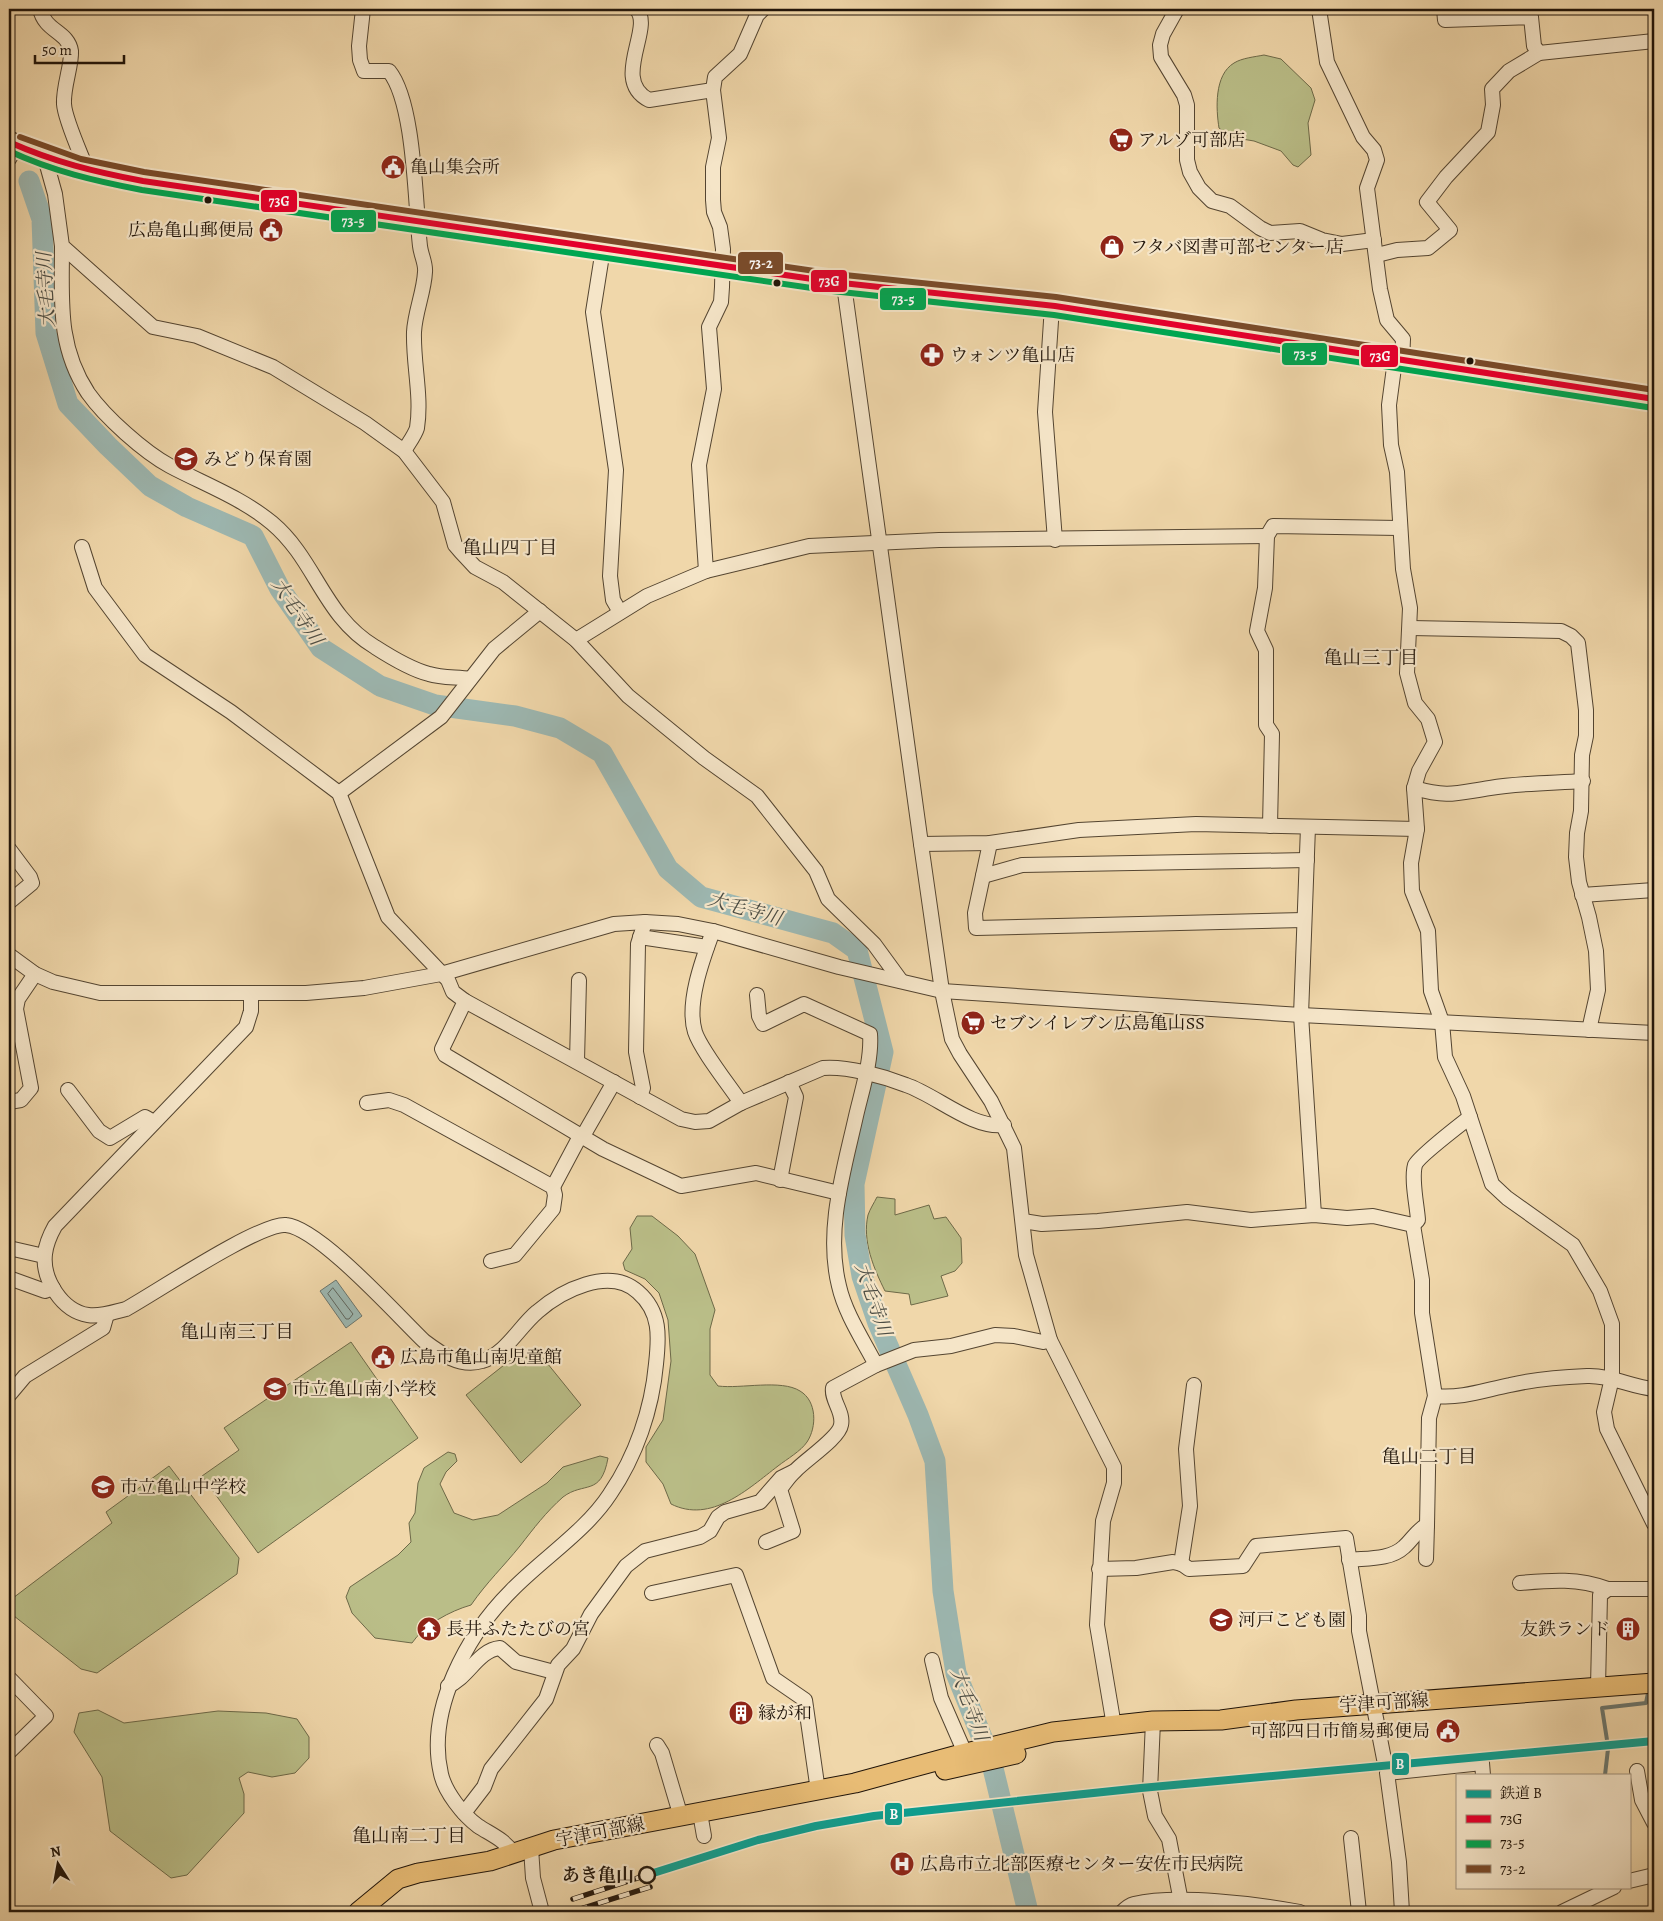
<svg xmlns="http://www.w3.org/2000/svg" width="1663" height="1921" font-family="Alegreya,'Noto Serif JP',serif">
<rect width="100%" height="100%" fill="#f0d7aa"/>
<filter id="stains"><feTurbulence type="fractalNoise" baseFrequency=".004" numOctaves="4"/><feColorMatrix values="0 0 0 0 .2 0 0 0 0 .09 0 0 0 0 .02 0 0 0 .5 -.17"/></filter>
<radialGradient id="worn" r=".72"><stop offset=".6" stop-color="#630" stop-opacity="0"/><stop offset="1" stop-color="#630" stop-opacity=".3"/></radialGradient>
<!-- green -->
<g fill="#babe88" stroke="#6d6948">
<path d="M1264 55 1281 59 1311 88 1315 100 1308 123 1311 155 1298 167 1293 165 1281 151 1254 141 1230 137 1219 128C1216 109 1214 75 1234 63 1242 58 1254 57 1264 55Z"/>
<path d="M877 1197 895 1199V1215L929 1205 934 1219 946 1217 961 1238 962 1263 955 1271 941 1276 948 1296 911 1305 909 1294 885 1291C874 1269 862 1241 868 1215 870 1209 874 1203 877 1197Z"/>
<path d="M637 1216H652L678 1236 695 1254 715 1310 710 1329V1375L718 1386C741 1389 781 1379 800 1391 817 1401 817 1427 807 1442 801 1451 787 1459 778 1466 748 1489 711 1524 671 1504L663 1484 646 1462V1447L663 1420 671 1361 668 1320 659 1293 645 1279 625 1270 623 1263 632 1249 630 1228Z"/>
<polygon points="351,1342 418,1438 258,1553 202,1476 239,1450 224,1428"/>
<polygon points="539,1353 581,1405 521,1463 466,1395 513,1358 531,1357"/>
<path d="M448 1452 455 1454 457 1461 446 1472 440 1484 454 1513 473 1520 498 1515 547 1483 563 1467 600 1456 608 1458C601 1497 584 1481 563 1497 546 1512 534 1528 520 1546 503 1567 487 1582 471 1605 450 1611 424 1625 412 1643L375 1638 352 1613 346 1597 350 1587 398 1555 411 1542 409 1523 415 1513 418 1483 424 1468Z"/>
<polygon points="169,1466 239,1558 237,1574 97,1673 81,1669 9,1612 9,1601 112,1523 106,1512"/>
<polygon points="98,1710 124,1723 218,1711 266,1713 297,1719 309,1737 309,1758 295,1773 272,1777 248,1772 239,1778 244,1794 244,1813 187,1875 171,1878 110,1831 102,1777 74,1732 79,1713"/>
</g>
<!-- water -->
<polygon fill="#9db8b2" stroke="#6b766e" points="336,1280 362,1316 346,1328 320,1291"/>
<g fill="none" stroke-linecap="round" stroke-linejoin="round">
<!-- shore -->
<polygon stroke="#5e665e" stroke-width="1" points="333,1288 353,1314 349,1319 346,1319 328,1294"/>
<!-- stream -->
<g stroke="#6b766e" stroke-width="4">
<polyline points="1607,1740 1602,1708 1646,1703 1648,1693"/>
<polyline points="1605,1775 1608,1749"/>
</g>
<!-- river -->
<polyline stroke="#9db8b2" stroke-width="21" points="29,181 42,219 46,333 68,404 108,446 150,486 187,507 253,536 280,589 321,648 380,686 435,705 515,716 560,728 602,753 668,869 701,897 833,933 857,950 883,1052 854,1184 855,1235 862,1276 878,1323 918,1415 935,1461 943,1591 956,1673 991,1760 1028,1912"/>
<defs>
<g id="minor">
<path d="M40 9C45 32 68 31 71 51 72 65 63 87 64 104 65 120 81 154 87 170"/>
<path d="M363 9 359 46 360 60 364 71H389C415 103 415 204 420 246 421 255 426 264 425 272 424 292 415 312 414 332 413 364 422 396 417 428 415 435 408 444 404 451"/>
<path d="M636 9C655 27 610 80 649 100L713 90"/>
<polyline points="1177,9 1163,34 1160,45 1161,57 1184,95 1187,105 1187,160 1190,172 1199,188 1212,201 1230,206 1260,228 1270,233 1300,231 1322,240 1342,244 1374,240"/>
<polyline points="1319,9 1327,62 1363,137 1374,150 1377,160 1367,188 1380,289 1387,320 1403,339 1402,361"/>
<polyline points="1444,9 1445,20 1531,17 1534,46 1539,53"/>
<polyline points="45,158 55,194 62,246 153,327 197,336 273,367 365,423 404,451 443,502 455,545 461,552 475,567 503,582 576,640 628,696 704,758 757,796 816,871 828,899 874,944 901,981"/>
<polyline points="9,159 17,145"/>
<path d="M62 246C62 300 57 346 88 393 105 417 144 452 170 466 204 484 242 498 272 523 316 560 323 616 375 647 389 656 413 670 429 674 442 678 457 677 470 679"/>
<polyline points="603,249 593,312 616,470 610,576 613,600 620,612"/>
<polyline points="1377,255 1397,250 1428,248 1450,230 1427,202 1446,177 1488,132 1493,105 1492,89 1509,71 1539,53 1654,41"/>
<polyline points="844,285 921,844 942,991 952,1039 960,1054 991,1101 1014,1148 1026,1255 1050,1340 1114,1467 1114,1483 1103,1521 1097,1625 1114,1726"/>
<polyline points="1052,306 1045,412 1055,540"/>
<polyline points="1395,360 1389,405 1391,445 1397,472 1403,569 1410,608 1407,673 1415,703 1428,719 1435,742 1419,771 1414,788 1417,829 1411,863 1412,891 1428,931 1431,991 1442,1022 1445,1057 1463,1096 1492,1184 1507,1198 1573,1245 1600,1291 1612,1324 1612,1378 1604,1412 1607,1429 1654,1524"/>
<path d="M82 547 95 588 145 655 231 712 339 793 388 917 448 980 453 992 465 1001 681 1119 695 1122 709 1121 741 1103 823 1068C847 1066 883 1076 906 1085 936 1095 972 1129 1004 1125"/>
<polyline points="706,571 699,465 714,389 709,327 721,302 722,287 723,249 720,227 714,212 713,200 713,167 719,138 713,90 715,77 740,54 757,15 763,9"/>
<polyline points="1411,628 1561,631 1571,636 1578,643 1586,710 1586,736 1582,755 1581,811 1577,833 1576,857 1579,882 1589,917 1596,951 1598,990 1589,1030"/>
<polyline points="576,640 647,596 706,571 809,546 939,540 1267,536"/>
<path d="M1414 788C1449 798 1456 793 1490 788 1520 783 1552 783 1583 781"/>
<polyline points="339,793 441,717 494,649 540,611"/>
<polyline points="1270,826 1272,734 1266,725 1266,650 1257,631 1265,588 1267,536 1273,526 1399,528"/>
<polyline points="1308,827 1301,1015 1314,1215"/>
<polyline points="990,843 975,913 976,928 1304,920"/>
<polyline points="921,844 990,843 1079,830 1196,824 1417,829"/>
<polyline points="9,849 30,877 32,883 9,902"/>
<polyline points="983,876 1022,865 1307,860"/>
<polyline points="1582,895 1654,890"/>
<path d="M713 931C703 958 686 1003 695 1032 701 1050 729 1085 741 1103"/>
<polyline points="640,937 707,947"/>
<polyline points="9,955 35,974 53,982 100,993 306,993 364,988 441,974 614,924 645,922 678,924 713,931 839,967 942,991 1301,1015 1654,1033"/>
<path d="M251 993V1011L246 1027 55 1226C50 1235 46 1244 45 1254 42 1279 62 1311 88 1315 100 1317 114 1312 126 1309 155 1293 261 1222 286 1225 319 1228 397 1315 424 1341 440 1353 460 1368 482 1361 506 1354 519 1327 537 1312 561 1291 609 1266 638 1292 661 1312 659 1337 656 1364 652 1409 636 1456 610 1494 586 1531 542 1559 511 1591 467 1635 426 1710 441 1774 445 1792 463 1815 478 1826 492 1835 505 1840 514 1854"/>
<path d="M757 995 759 1016 763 1024 804 1004 870 1034C872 1060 862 1090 856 1116 844 1170 825 1230 839 1286 845 1313 863 1340 876 1365"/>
<polyline points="465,1001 442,1049 445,1055 603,1149 681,1186 756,1173 839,1193"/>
<polyline points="577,1061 579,980"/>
<polyline points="68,1090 99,1131 110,1138 145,1117 154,1122"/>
<polyline points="640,1097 643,1088 636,1052 638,944 645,922"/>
<polyline points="9,1102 21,1100 31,1088 16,1009 18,999 35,974"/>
<polyline points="367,1103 389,1100 404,1105 553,1187 555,1195 553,1209 515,1255 491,1261"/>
<polyline points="780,1180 796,1097 789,1082"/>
<polyline points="553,1187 578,1140 583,1136 614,1082"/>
<polyline points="1023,1221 1042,1224 1098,1221 1187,1212 1251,1220 1314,1215 1347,1218 1373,1216 1413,1225"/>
<path d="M1413 1225 1418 1220C1417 1205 1411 1179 1415 1165 1418 1157 1461 1124 1470 1117"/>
<polyline points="9,1248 44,1256"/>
<polyline points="9,1278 45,1291 53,1288"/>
<polyline points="9,1395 25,1376 103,1328 107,1314"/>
<path d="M1435 1396C1461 1399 1485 1390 1510 1385 1535 1379 1562 1377 1587 1376 1611 1375 1631 1387 1654 1389"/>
<path d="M766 1542 793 1531 780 1489C785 1483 789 1476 795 1471 805 1460 839 1438 841 1425 844 1412 831 1400 833 1388L876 1365 914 1350 951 1346 995 1335 1014 1336 1043 1342 1050 1340"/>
<polyline points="1426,1559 1427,1525"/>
<path d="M1349 1560C1367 1558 1390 1560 1404 1547 1412 1540 1417 1530 1427 1525L1429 1418 1435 1396 1422 1313V1280L1413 1225"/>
<polyline points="1181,1564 1190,1506 1186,1449 1194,1385"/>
<polyline points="1099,1569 1136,1568 1173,1562 1182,1564 1189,1569 1243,1566 1256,1546 1346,1538 1359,1616 1359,1631 1384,1759"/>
<path d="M1520 1583C1552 1580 1578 1578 1608 1589"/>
<polyline points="652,1593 736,1575 773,1678 805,1700 818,1791"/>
<polyline points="932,1660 941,1698 965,1753"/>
<polyline points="9,1678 46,1716 9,1752"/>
<path d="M448 1686C468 1678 478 1650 500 1648L516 1662 554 1672"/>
<polyline points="1598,1687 1600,1595 1608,1589 1654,1589"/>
<polyline points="1153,1721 1150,1791 1155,1816 1169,1839 1183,1912"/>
<polyline points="657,1745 662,1753 681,1817"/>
<polyline points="1637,1771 1642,1800 1654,1823"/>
<polyline points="464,1813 484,1787 491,1769 546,1699 558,1665 573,1649 591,1614 626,1566 645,1551 700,1537 710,1531 718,1517 725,1512 760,1502 781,1478 793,1472"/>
<polyline points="700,1813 704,1836"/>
<polyline points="1351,1838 1359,1912"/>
<polyline points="531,1848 533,1878 542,1912"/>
<polyline points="1629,1881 1654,1875"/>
<path d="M1122 1912C1125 1909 1130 1905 1134 1904 1177 1894 1257 1904 1300 1912"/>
<polyline points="1402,1912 1399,1862 1387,1773 1482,1763 1483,1775"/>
<polyline points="1562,1912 1614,1887"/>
</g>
<g id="major">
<polyline points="945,1770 1016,1754"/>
<polyline points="358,1912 398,1879 418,1873 490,1861 554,1840 855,1783 958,1755 1053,1732 1153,1721 1221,1720 1296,1710 1654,1683"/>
</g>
<path id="highway" d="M9 142 45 158 87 170 143 181 802 277C885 293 971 294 1055 306 1255 337 1454 372 1654 399"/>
</defs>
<!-- minor casing -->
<use href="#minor" stroke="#544531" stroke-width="16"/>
<!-- major casing -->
<use href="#major" stroke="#201409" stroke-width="21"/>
<!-- highway casing -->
<use href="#highway" stroke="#201409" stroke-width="23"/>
<!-- minor -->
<use href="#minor" stroke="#f5e5c8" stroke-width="14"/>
<!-- major -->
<use href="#major" stroke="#e8bc75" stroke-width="19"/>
<!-- highway -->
<use href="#highway" stroke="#e8bc75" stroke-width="21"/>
<defs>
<g id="rail">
<polyline points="573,1899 647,1875"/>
<polyline points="577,1910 650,1887"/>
</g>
</defs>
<!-- rail casing -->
<use href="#rail" stroke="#201409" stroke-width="5.5"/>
<!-- rail -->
<use href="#rail" stroke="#f5e5c8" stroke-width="4" stroke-dasharray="11" stroke-linecap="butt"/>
<defs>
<path id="bus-1" d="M9 142C54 162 95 172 143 181L833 282 1055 306 1654 399"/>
<path id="bus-2" d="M9 151C52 171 95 181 142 190L832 291 1054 315 1653 408"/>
<polyline id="bus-3" points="20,137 81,159 144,172 835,274 1056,297 1654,390"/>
</defs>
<!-- bus-1 casing -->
<use href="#bus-1" stroke="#f5e5c8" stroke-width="10"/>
<!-- bus-2 casing -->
<use href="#bus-2" stroke="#f5e5c8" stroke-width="10"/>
<!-- bus-3 casing -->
<use href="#bus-3" stroke="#f5e5c8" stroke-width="10"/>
<!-- bus-1 -->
<use href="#bus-1" stroke="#e4002b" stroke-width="6"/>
<!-- bus-2 -->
<use href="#bus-2" stroke="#00a651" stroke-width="6"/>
<!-- bus-3 -->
<use href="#bus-3" stroke="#7a4b2a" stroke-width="6"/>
<defs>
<polyline id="rail-1" points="647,1875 758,1840 816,1826 874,1816 1141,1788 1654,1741"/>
</defs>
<!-- rail-1 casing -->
<use href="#rail-1" stroke="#f5e5c8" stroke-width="11"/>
<!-- rail-1 -->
<use href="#rail-1" stroke="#0e9e8f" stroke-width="8"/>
</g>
<!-- icons -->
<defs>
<symbol id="supermarket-disc" viewBox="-11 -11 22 22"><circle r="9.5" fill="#8f2418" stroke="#f5e5c8"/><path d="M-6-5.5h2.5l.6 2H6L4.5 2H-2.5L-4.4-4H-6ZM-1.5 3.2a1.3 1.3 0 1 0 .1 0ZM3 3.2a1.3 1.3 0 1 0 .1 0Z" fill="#fff"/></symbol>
<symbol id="civic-disc" viewBox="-11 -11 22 22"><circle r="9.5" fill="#8f2418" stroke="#f5e5c8"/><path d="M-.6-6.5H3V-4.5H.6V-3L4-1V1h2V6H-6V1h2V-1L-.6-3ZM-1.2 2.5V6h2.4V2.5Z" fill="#fff"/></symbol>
<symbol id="shop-disc" viewBox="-11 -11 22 22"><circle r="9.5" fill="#8f2418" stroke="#f5e5c8"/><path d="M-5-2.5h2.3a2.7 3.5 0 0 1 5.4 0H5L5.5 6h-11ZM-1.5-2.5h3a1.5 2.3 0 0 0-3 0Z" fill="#fff"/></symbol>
<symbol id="pharmacy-disc" viewBox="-11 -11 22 22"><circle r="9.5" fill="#8f2418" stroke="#f5e5c8"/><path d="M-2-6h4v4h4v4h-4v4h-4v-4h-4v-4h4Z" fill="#fff"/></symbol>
<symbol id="school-disc" viewBox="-11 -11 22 22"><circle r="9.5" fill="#8f2418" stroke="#f5e5c8"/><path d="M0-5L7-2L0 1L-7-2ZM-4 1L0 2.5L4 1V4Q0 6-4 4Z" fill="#fff"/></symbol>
<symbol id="temple-disc" viewBox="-11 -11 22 22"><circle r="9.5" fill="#8f2418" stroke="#f5e5c8"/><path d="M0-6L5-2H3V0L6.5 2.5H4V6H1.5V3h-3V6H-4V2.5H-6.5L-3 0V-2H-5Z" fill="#fff"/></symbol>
<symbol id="building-disc" viewBox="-11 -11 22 22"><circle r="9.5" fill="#8f2418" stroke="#f5e5c8"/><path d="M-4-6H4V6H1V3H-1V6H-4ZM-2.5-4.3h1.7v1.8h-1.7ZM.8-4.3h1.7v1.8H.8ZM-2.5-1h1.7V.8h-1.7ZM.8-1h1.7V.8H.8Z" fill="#fff"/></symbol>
<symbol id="hospital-disc" viewBox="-11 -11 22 22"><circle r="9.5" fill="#8f2418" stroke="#f5e5c8"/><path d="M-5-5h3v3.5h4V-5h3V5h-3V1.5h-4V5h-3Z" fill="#fff"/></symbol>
</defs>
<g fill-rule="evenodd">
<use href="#supermarket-disc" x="1107" y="126" width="28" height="28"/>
<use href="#civic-disc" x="379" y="153" width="28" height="28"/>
<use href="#civic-disc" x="257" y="216" width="28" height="28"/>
<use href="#shop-disc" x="1098" y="233" width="28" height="28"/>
<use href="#pharmacy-disc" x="918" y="341" width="28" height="28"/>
<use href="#school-disc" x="172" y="445" width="28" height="28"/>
<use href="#supermarket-disc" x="959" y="1009" width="28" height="28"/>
<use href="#civic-disc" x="369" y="1343" width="28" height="28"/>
<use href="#school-disc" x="261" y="1375" width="28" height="28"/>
<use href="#school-disc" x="89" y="1473" width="28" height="28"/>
<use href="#school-disc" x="1207" y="1606" width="28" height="28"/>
<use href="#temple-disc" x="415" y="1615" width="28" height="28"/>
<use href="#building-disc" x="1614" y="1615" width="28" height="28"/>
<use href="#building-disc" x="727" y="1699" width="28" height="28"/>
<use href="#civic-disc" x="1434" y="1717" width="28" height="28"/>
<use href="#hospital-disc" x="888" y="1850" width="28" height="28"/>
</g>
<!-- markers -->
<g fill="#201409" stroke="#f5e5c8" stroke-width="2">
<circle cx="208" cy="200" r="4.5"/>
<circle cx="777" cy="283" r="4.5"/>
<circle cx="1470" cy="361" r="4.5"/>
</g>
<circle fill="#f5e5c8" stroke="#201409" stroke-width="2.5" cx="647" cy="1875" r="8"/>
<g text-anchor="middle" stroke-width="4.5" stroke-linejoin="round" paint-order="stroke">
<!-- poi labels -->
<g font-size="18" fill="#201409" stroke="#f5e5c8" text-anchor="start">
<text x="1138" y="146">アルゾ可部店</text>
<text x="410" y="173">亀山集会所</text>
<text x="254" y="236" text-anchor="end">広島亀山郵便局</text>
<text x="1130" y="253">フタバ図書可部センター店</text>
<text x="950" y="361">ウォンツ亀山店</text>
<text x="204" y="465">みどり保育園</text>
<text x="990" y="1029">セブンイレブン広島亀山SS</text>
<text x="400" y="1363">広島市亀山南児童館</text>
<text x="292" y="1395">市立亀山南小学校</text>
<text x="120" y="1493">市立亀山中学校</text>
<text x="1238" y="1626">河戸こども園</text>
<text x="446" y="1635">長井ふたたびの宮</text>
<text x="1610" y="1635" text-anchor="end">友鉄ランド</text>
<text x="758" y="1719">縁が和</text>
<text x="1430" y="1737" text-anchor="end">可部四日市簡易郵便局</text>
<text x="920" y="1870">広島市立北部医療センター安佐市民病院</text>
</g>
<!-- street labels -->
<g font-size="18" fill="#201409" stroke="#f5e5c8">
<text transform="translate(1384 1703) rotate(-4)" y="6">宇津可部線</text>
<text transform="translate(600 1832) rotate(-11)" y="6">宇津可部線</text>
</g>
<!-- stop labels -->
<g font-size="18" font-weight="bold" fill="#201409" stroke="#f5e5c8" text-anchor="end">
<text x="634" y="1881">あき亀山</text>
</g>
<!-- water labels -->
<g font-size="19" font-style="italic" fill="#4c4d44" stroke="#f5e5c8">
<text transform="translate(45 290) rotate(-93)" y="7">大毛寺川</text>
<text transform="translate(298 611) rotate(56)" y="7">大毛寺川</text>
<text transform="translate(745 908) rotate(16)" y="7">大毛寺川</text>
<text transform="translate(874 1299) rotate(71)" y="7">大毛寺川</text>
<text transform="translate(970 1704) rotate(70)" y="7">大毛寺川</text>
</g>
<!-- neighbourhood labels -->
<g font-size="19" fill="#201409" stroke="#f5e5c8">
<text x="510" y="554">亀山四丁目</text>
<text x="1371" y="664">亀山三丁目</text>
<text x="237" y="1338">亀山南三丁目</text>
<text x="1429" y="1463">亀山二丁目</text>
<text x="409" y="1842">亀山南二丁目</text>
</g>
</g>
<g stroke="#f5e5c8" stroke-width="2">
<rect x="260" y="189" width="38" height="24" rx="5" fill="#e4002b"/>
<rect x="330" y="209" width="47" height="24" rx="5" fill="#00a651"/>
<rect x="737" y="251" width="47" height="24" rx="5" fill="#7a4b2a"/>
<rect x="810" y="269" width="38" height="24" rx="5" fill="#e4002b"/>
<rect x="879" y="287" width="48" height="24" rx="5" fill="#00a651"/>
<rect x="1281" y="342" width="47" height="24" rx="5" fill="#00a651"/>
<rect x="1360" y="344" width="39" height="24" rx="5" fill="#e4002b"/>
<rect x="1391" y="1752" width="19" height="24" rx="5" fill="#0e9e8f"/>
<rect x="884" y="1802" width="19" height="24" rx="5" fill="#0e9e8f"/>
</g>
<g font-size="14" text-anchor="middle" font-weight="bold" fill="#fff">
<text x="279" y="206">73G</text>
<text x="353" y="226">73-5</text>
<text x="761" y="268">73-2</text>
<text x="829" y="286">73G</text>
<text x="903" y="304">73-5</text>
<text x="1305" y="359">73-5</text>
<text x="1380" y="361">73G</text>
<text x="1400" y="1769">B</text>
<text x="894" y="1819">B</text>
</g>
<!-- margin -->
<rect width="1663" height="1921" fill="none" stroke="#f0d7aa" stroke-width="30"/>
<rect x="10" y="10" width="1643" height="1901" fill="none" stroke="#201409" stroke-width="2.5"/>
<rect x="15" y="15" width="1633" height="1891" fill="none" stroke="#201409"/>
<!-- legend -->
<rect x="1456" y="1774" width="175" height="115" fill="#f5e5c8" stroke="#a0917c"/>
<rect x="1466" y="1790" width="25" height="8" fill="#0e9e8f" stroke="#a0917c"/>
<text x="1500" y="1798" font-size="15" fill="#201409">鉄道 B</text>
<rect x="1466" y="1815" width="25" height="8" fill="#e4002b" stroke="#a0917c"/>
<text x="1500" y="1824" font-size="15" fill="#201409">73G</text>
<rect x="1466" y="1840" width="25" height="8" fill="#00a651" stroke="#a0917c"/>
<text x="1500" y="1848" font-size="15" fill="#201409">73-5</text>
<rect x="1466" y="1865" width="25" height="8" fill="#7a4b2a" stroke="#a0917c"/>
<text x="1500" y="1874" font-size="15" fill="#201409">73-2</text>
<!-- north arrow -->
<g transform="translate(58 1864) rotate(349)" stroke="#f5e5c8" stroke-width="4" paint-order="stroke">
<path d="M0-4L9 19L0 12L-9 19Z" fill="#201409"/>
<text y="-8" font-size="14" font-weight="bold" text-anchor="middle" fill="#201409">N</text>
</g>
<!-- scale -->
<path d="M35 55v8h89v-8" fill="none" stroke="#201409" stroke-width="2.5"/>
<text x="42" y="55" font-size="15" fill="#201409" stroke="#f5e5c8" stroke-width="4" paint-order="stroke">50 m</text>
<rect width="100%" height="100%" filter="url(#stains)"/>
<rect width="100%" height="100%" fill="url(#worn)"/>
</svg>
